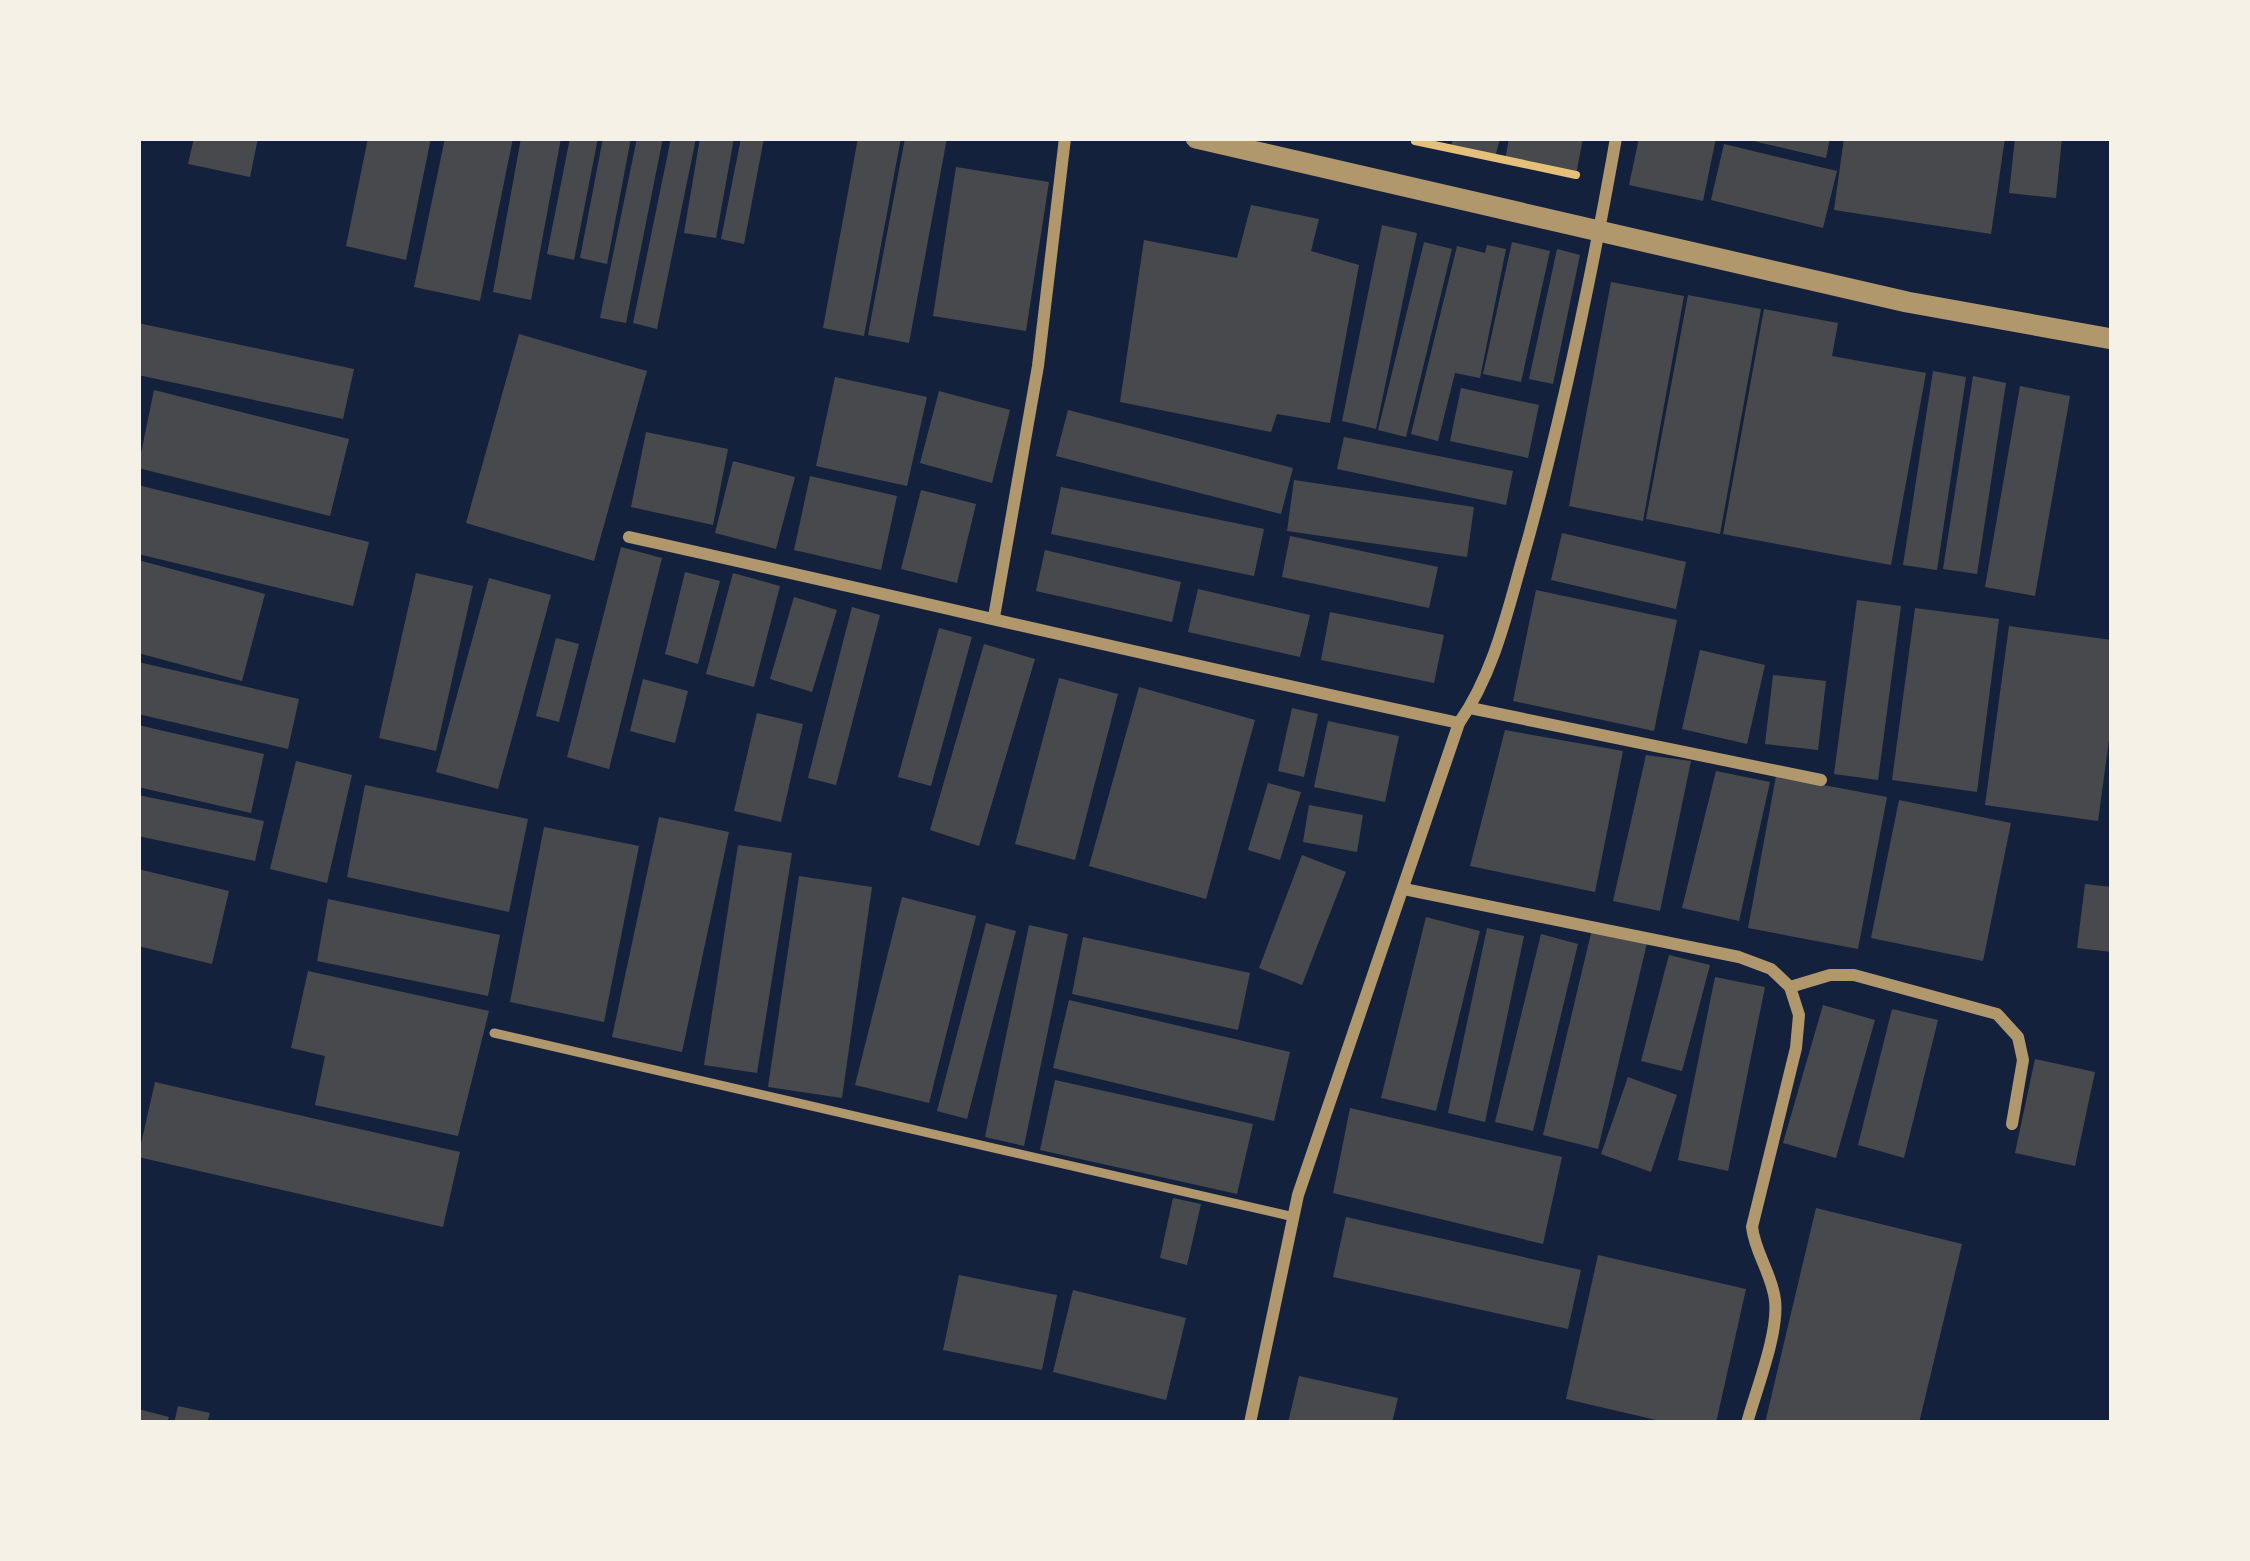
<svg xmlns="http://www.w3.org/2000/svg" width="2250" height="1561" font-family="Lato,sans-serif">
<rect width="100%" height="100%" fill="#14213d"/>
<!-- building -->
<g fill="#48494c">
<polygon points="194,138 258,138 250,177 188,164"/>
<polygon points="368,138 431,138 406,260 346,246"/>
<polygon points="445,138 513,138 480,301 414,287"/>
<polygon points="521,138 561,138 531,300 493,292"/>
<polygon points="570,138 598,138 574,260 547,254"/>
<polygon points="603,138 631,138 607,264 580,258"/>
<polygon points="637,138 663,138 626,323 600,318"/>
<polygon points="671,138 696,138 657,329 633,323"/>
<polygon points="700,138 734,138 716,238 684,233"/>
<polygon points="741,138 764,138 744,244 721,239"/>
<polygon points="858,138 901,138 864,336 823,328"/>
<polygon points="905,138 947,138 909,343 868,335"/>
<polygon points="1453,138 1500,138 1495,158 1451,147"/>
<polygon points="1509,138 1583,138 1576,175 1505,160"/>
<polygon points="1639,138 1716,138 1703,201 1629,185"/>
<polygon points="1741,138 1830,138 1826,158"/>
<polygon points="1844,138 2005,138 1991,234 1834,210"/>
<polygon points="2015,138 2062,138 2056,198 2009,193"/>
<polygon points="1724,144 1837,171 1823,228 1711,200"/>
<polygon points="956,167 1049,182 1026,331 933,316"/>
<polygon points="1251,205 1319,219 1311,251 1359,265 1330,423 1277,414 1271,432 1120,402 1144,240 1237,258"/>
<polygon points="1382,225 1417,233 1376,429 1342,421"/>
<polygon points="1424,242 1452,249 1406,437 1378,430"/>
<polygon points="1512,242 1550,251 1521,382 1483,374"/>
<polygon points="1487,245 1506,249 1480,378 1455,373 1438,441 1411,434 1457,246 1485,253"/>
<polygon points="1557,249 1580,255 1553,384 1529,379"/>
<polygon points="1611,282 1684,296 1643,521 1569,506"/>
<polygon points="1688,295 1761,309 1720,534 1646,519"/>
<polygon points="1764,309 1838,323 1832,356 1926,373 1891,565 1723,534"/>
<polygon points="138,323 354,369 343,419 138,375"/>
<polygon points="519,334 647,371 594,561 466,523"/>
<polygon points="1933,371 1966,377 1937,570 1903,565"/>
<polygon points="1973,376 2006,383 1977,574 1943,569"/>
<polygon points="835,377 927,397 907,486 816,466"/>
<polygon points="2020,386 2070,396 2035,596 1985,587"/>
<polygon points="1461,388 1539,405 1528,458 1450,441"/>
<polygon points="154,390 349,439 330,516 138,468"/>
<polygon points="939,391 1010,410 992,483 920,463"/>
<polygon points="1068,410 1293,468 1281,514 1056,456"/>
<polygon points="646,432 728,449 713,525 631,507"/>
<polygon points="1344,437 1513,471 1506,505 1337,469"/>
<polygon points="733,461 795,477 776,549 715,533"/>
<polygon points="810,476 897,496 881,570 794,550"/>
<polygon points="1294,480 1474,507 1467,557 1287,531"/>
<polygon points="138,485 369,542 353,606 138,554"/>
<polygon points="1061,487 1264,529 1254,576 1051,534"/>
<polygon points="921,490 976,504 957,583 901,569"/>
<polygon points="1562,533 1686,562 1676,609 1551,580"/>
<polygon points="1290,536 1438,567 1429,608 1282,577"/>
<polygon points="621,547 662,558 609,769 567,757"/>
<polygon points="1045,550 1181,582 1172,622 1036,591"/>
<polygon points="138,560 265,594 242,681 138,653"/>
<polygon points="685,572 720,581 698,664 665,654"/>
<polygon points="416,573 473,586 436,751 379,738"/>
<polygon points="733,573 780,586 754,687 706,674"/>
<polygon points="489,578 551,595 498,789 436,772"/>
<polygon points="1198,589 1310,615 1300,657 1188,632"/>
<polygon points="1536,590 1677,620 1654,731 1513,701"/>
<polygon points="794,597 837,610 812,692 770,679"/>
<polygon points="1857,600 1901,606 1878,780 1834,774"/>
<polygon points="852,607 880,615 836,785 808,778"/>
<polygon points="1915,608 1999,619 1977,792 1892,780"/>
<polygon points="1330,612 1444,635 1434,683 1321,660"/>
<polygon points="2009,626 2112,640 2112,718 2098,821 1985,805"/>
<polygon points="939,628 972,637 931,786 898,777"/>
<polygon points="556,638 579,644 559,722 536,716"/>
<polygon points="984,644 1035,659 979,846 930,830"/>
<polygon points="1700,650 1765,665 1747,744 1682,729"/>
<polygon points="138,662 299,699 288,749 138,714"/>
<polygon points="1773,675 1826,681 1818,750 1765,744"/>
<polygon points="1059,678 1118,694 1075,860 1015,844"/>
<polygon points="643,679 688,691 675,743 630,731"/>
<polygon points="1139,687 1255,720 1206,899 1089,866"/>
<polygon points="1292,708 1318,714 1304,777 1278,771"/>
<polygon points="757,713 803,724 781,822 734,811"/>
<polygon points="1328,721 1399,736 1385,802 1314,787"/>
<polygon points="138,725 264,754 251,813 138,787"/>
<polygon points="1505,730 1623,751 1595,892 1470,866"/>
<polygon points="1646,755 1691,761 1660,911 1613,901"/>
<polygon points="296,761 352,775 327,883 270,869"/>
<polygon points="1716,771 1770,782 1739,921 1682,908"/>
<polygon points="1776,776 1887,797 1858,949 1748,928"/>
<polygon points="1268,783 1301,792 1280,860 1248,850"/>
<polygon points="365,785 528,819 509,912 347,877"/>
<polygon points="138,795 264,821 255,861 138,836"/>
<polygon points="1899,800 2011,823 1983,961 1871,938"/>
<polygon points="1309,805 1363,815 1357,852 1303,842"/>
<polygon points="659,817 729,832 682,1052 612,1037"/>
<polygon points="544,827 639,846 604,1022 510,1002"/>
<polygon points="738,845 792,853 757,1073 704,1065"/>
<polygon points="1302,855 1346,872 1302,985 1259,968"/>
<polygon points="138,869 229,891 212,964 138,946"/>
<polygon points="799,876 872,887 842,1098 768,1087"/>
<polygon points="2085,884 2112,887 2112,952 2077,948"/>
<polygon points="902,897 976,916 929,1103 855,1085"/>
<polygon points="328,899 500,935 488,996 317,961"/>
<polygon points="1426,917 1480,931 1436,1111 1381,1098"/>
<polygon points="986,923 1016,931 967,1119 937,1111"/>
<polygon points="1029,925 1068,934 1024,1146 985,1137"/>
<polygon points="1487,928 1524,936 1485,1122 1448,1113"/>
<polygon points="1592,929 1647,943 1598,1149 1543,1135"/>
<polygon points="1541,934 1578,944 1533,1131 1495,1122"/>
<polygon points="1083,937 1250,973 1238,1030 1072,994"/>
<polygon points="1669,955 1710,965 1682,1071 1641,1061"/>
<polygon points="308,971 489,1011 458,1136 315,1105 325,1056 291,1048"/>
<polygon points="1715,977 1765,987 1728,1171 1678,1160"/>
<polygon points="1069,1000 1290,1052 1274,1121 1053,1068"/>
<polygon points="1823,1005 1875,1020 1836,1158 1783,1143"/>
<polygon points="1892,1009 1938,1020 1904,1158 1858,1145"/>
<polygon points="2035,1059 2095,1072 2075,1166 2015,1153"/>
<polygon points="1628,1077 1677,1095 1651,1172 1601,1154"/>
<polygon points="1055,1080 1253,1124 1237,1194 1040,1150"/>
<polygon points="155,1082 460,1152 443,1227 138,1157"/>
<polygon points="1350,1108 1562,1157 1543,1244 1333,1193"/>
<polygon points="1173,1198 1201,1204 1187,1265 1160,1258"/>
<polygon points="1816,1208 1962,1244 1919,1423 1765,1423"/>
<polygon points="1346,1217 1581,1270 1568,1329 1333,1277"/>
<polygon points="1598,1255 1746,1289 1716,1423 1669,1423 1566,1399"/>
<polygon points="959,1275 1057,1295 1042,1370 943,1350"/>
<polygon points="1073,1290 1186,1318 1166,1400 1053,1372"/>
<polygon points="1299,1376 1398,1398 1392,1423 1288,1423"/>
<polygon points="178,1406 210,1413 207,1423 174,1423"/>
<polygon points="138,1409 169,1417 167,1423 138,1423"/>
</g>
<g fill="none" stroke-linecap="round" stroke-linejoin="round">
<!-- path -->
<polyline stroke="#e5c07b" stroke-width="8" points="1415,141 1576,175"/>
<!-- service -->
<polyline stroke="#b1986c" stroke-width="9" points="494,1033 1294,1217"/>
<!-- minor -->
<g stroke="#b1986c" stroke-width="12">
<path d="M629 537C906 598 1182 664 1459 723"/>
<polyline points="994,617 1038,366 1065,138"/>
<polyline points="1470,708 1821,780"/>
<path d="M1404 889 1739 957 1771 969 1790 987 1799 1015 1796 1048 1752 1227C1755 1253 1772 1274 1775 1300 1779 1333 1756 1390 1747 1423"/>
<polyline points="1790,987 1830,975 1854,975 1997,1014 2018,1037 2023,1060 2012,1124"/>
<path d="M1250 1423 1298 1195 1459 723C1496 670 1509 604 1527 543 1564 409 1592 274 1616 138"/>
</g>
<!-- tertiary -->
<polyline stroke="#b1986c" stroke-width="21" points="1196,138 1907,302 2112,339"/>
</g>
<!-- border -->
<rect width="2250" height="1561" fill="none" stroke="#f6f1e7" stroke-width="282"/>
</svg>
